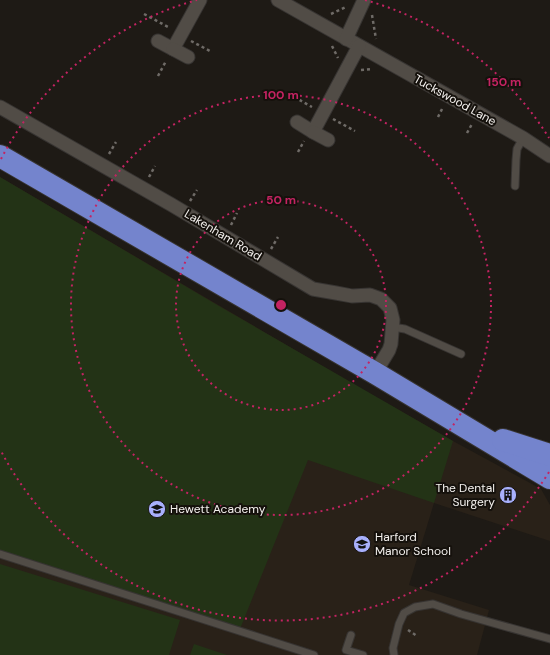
<svg xmlns="http://www.w3.org/2000/svg" width="550" height="655" font-family="'DM Sans',sans-serif">
<rect width="100%" height="100%" fill="#1e1a15"/>
<!-- built -->
<polygon fill="#292118" points="0,177 353,384 453,441 541,489 550,505 550,541 434,503 409,585 489,610 477,655 0,655"/>
<!-- grass -->
<g fill="#233316">
<polygon points="0,177 219,306 453,441 434,503 308,460 240,629 0,551"/>
<polygon points="0,564 180,620 169,655 0,655"/>
<polygon points="194,644 227,655 190,655"/>
</g>
<g fill="none" stroke-linecap="round" stroke-linejoin="round">
<defs>
<g id="service">
<polyline points="515,186 516,160 517,149 523,138"/>
<polyline points="392,327 405,329 461,354"/>
<polyline points="0,554 314,655"/>
<polyline points="351,635 346,650 363,655"/>
<polyline points="394,655 393,648 399,624 404,613 415,607 433,604 461,614 550,639"/>
</g>
<g id="minor">
<polyline points="278,0 523,138 550,156"/>
<polyline points="346,39 364,0"/>
<polyline points="158,41 173,49 200,0"/>
<polyline points="173,49 188,57"/>
<polyline points="0,107 172,205 313,289 336,293 352,296 370,295 381,299 390,308 393,320 391,344 389,350 375,373"/>
<polyline points="297,122 313,132 359,46"/>
<polyline points="313,132 328,140"/>
</g>
<g id="trunk">
<polyline points="0,156 375,373 550,478"/>
<polyline points="503,440 550,455"/>
</g>
</defs>
<!-- service casing -->
<use href="#service" stroke="#373432" stroke-width="9"/>
<!-- minor casing -->
<use href="#minor" stroke="#373432" stroke-width="15"/>
<!-- trunk casing -->
<use href="#trunk" stroke="#373432" stroke-width="24"/>
<!-- path -->
<g stroke="#6f6b67" stroke-width="2.5" stroke-dasharray="3 3" stroke-linecap="butt">
<polyline points="144,14 170,28"/>
<polyline points="331,14 346,7"/>
<polyline points="372,15 376,39"/>
<polyline points="191,41 210,51"/>
<polyline points="332,46 338,58"/>
<polyline points="361,70 372,69"/>
<polyline points="158,76 166,61"/>
<polyline points="289,94 312,107"/>
<polyline points="438,117 443,107"/>
<polyline points="333,119 355,131"/>
<polyline points="467,133 472,124"/>
<polyline points="298,152 304,141"/>
<polyline points="109,154 116,142"/>
<polyline points="149,177 155,166"/>
<polyline points="190,201 197,190"/>
<polyline points="231,225 237,213"/>
<polyline points="271,249 278,237"/>
<polyline points="408,630 417,636"/>
</g>
<!-- service -->
<use href="#service" stroke="#514c46" stroke-width="7"/>
<!-- minor -->
<use href="#minor" stroke="#514c46" stroke-width="13"/>
<!-- trunk -->
<use href="#trunk" stroke="#7484cd" stroke-width="22"/>
</g>
<!-- distance rings -->
<g fill="none" stroke="#c42362" stroke-width="2" stroke-dasharray="2 4">
<circle cx="281" cy="305" r="105"/>
<circle cx="281" cy="305" r="210"/>
<path d="M549 472A316 316 0 0 1 1 451M1 159A316 316 0 0 1 197 0M365 0A316 316 0 0 1 549 138"/>
</g>
<!-- icons -->
<defs>
<symbol id="building-disc" viewBox="-11 -11 22 22"><circle r="9.5" fill="#a8b0fc" stroke="#15110c"/><path d="M-4-6H4V6H1V3H-1V6H-4ZM-2.5-4.3h1.7v1.8h-1.7ZM.8-4.3h1.7v1.8H.8ZM-2.5-1h1.7V.8h-1.7ZM.8-1h1.7V.8H.8Z" fill="#111"/></symbol>
<symbol id="school-disc" viewBox="-11 -11 22 22"><circle r="9.5" fill="#a8b0fc" stroke="#15110c"/><path d="M0-5L7-2L0 1L-7-2ZM-4 1L0 2.5L4 1V4Q0 6-4 4Z" fill="#111"/></symbol>
</defs>
<g fill-rule="evenodd">
<use href="#building-disc" x="498" y="485" width="20" height="20"/>
<use href="#school-disc" x="147" y="499" width="20" height="20"/>
<use href="#school-disc" x="352" y="534" width="20" height="20"/>
</g>
<g text-anchor="middle" stroke-width="4" stroke-linejoin="round" paint-order="stroke">
<!-- street labels -->
<g font-size="12" fill="#f4f1ee" stroke="#15110c">
<text transform="translate(455 100) rotate(29)" y="4">Tuckswood Lane</text>
<text transform="translate(223 235) rotate(31)" y="4">Lakenham Road</text>
</g>
<!-- poi labels -->
<g font-size="12" fill="#f4f1ee" stroke="#15110c" text-anchor="start">
<text x="495" y="492" text-anchor="end">The Dental<tspan x="495" dy="14">Surgery</tspan></text>
<text x="170" y="513">Hewett Academy</text>
<text x="375" y="541">Harford<tspan x="375" dy="14">Manor School</tspan></text>
</g>
</g>
<circle cx="281" cy="305" r="6" fill="#c42362" stroke="#15110c" stroke-width="2"/>
<g font-size="12" text-anchor="middle" font-weight="bold" fill="#c42362" stroke="#15110c" stroke-width="4" stroke-linejoin="round" paint-order="stroke">
<text x="504" y="86">150 m</text>
<text x="281" y="99">100 m</text>
<text x="281" y="204">50 m</text>
</g>
</svg>
